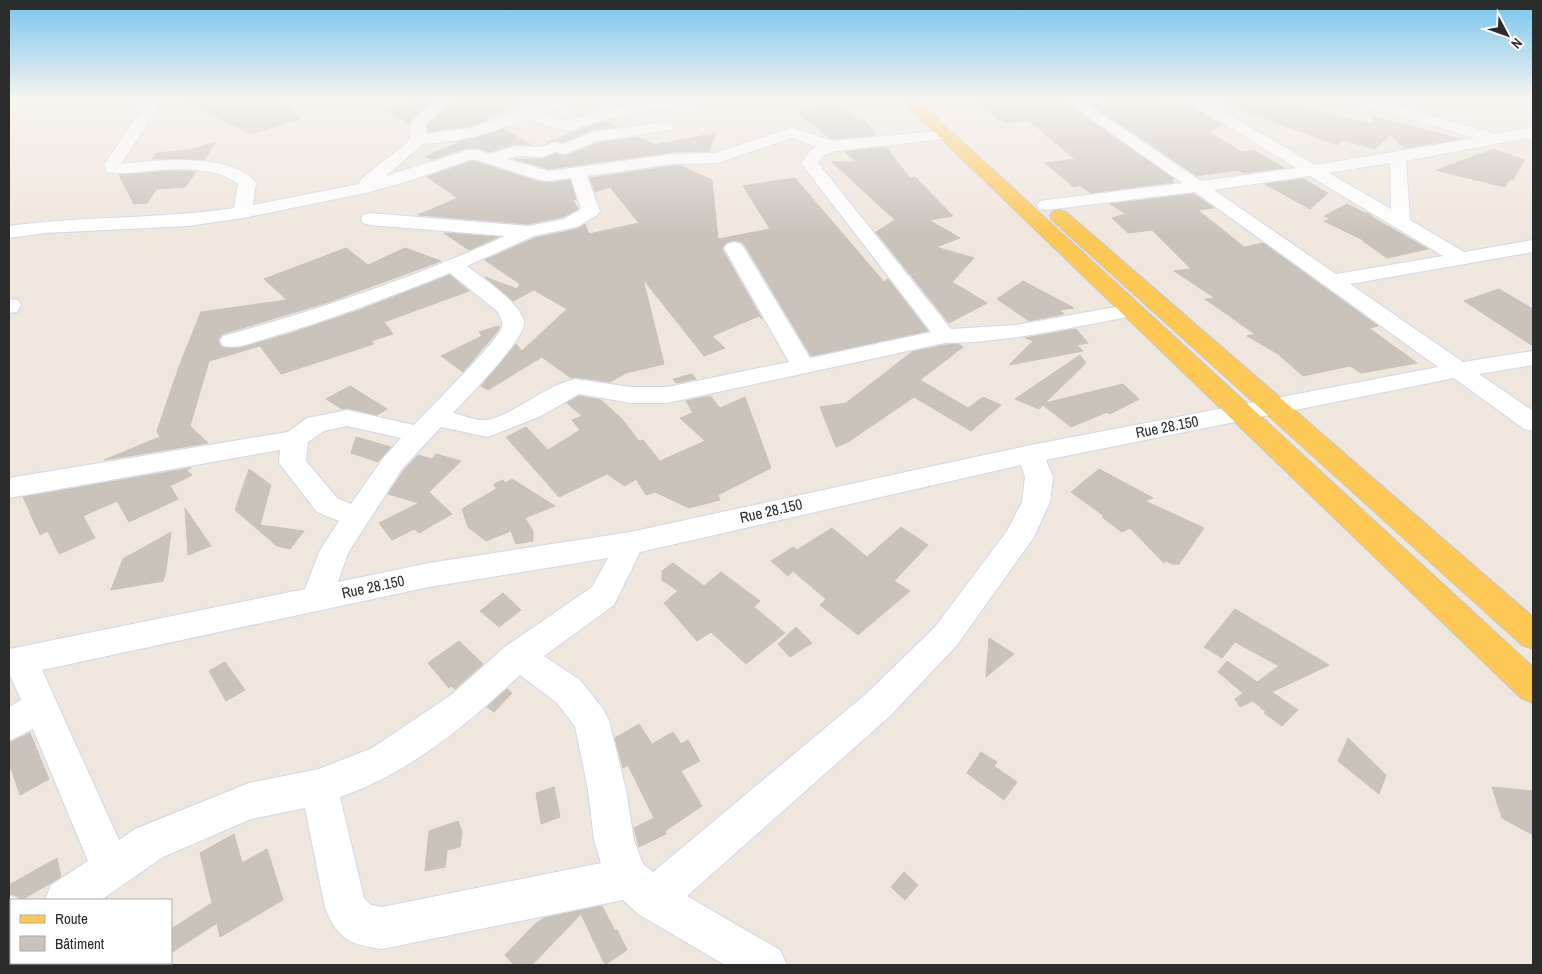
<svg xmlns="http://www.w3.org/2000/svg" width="1542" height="974" font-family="'Archivo Narrow',sans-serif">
<rect width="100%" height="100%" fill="#efe6dd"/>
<!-- building -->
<g fill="#cac3bc" stroke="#cac2b6">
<polygon points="177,98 267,98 267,104 280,101 300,119 251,134"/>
<polygon points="422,98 436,98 412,118 409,123 385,111"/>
<polygon points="458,98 531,98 485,118 488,120 470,126 428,132 428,124"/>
<polygon points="968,98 1059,98 1174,179 1170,180 1174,182 1091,193 1079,185 1074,187 1045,163 1075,159 1028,120 1005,123"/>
<polygon points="1152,98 1169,108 1190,105 1222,125 1209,132 1242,152 1253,150 1284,168 1244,173 1238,170 1197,176 1092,105"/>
<polygon points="1216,98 1268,98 1289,110 1294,106 1371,124 1375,121 1370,116 1461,139 1405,148 1390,135 1375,149 1343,140 1337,145 1216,100"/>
<polygon points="832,105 861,121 866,121 876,135 833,139 828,137 799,113"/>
<polygon points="607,121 618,127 592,130 563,142 555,140 547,143 578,130"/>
<polygon points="504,129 531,145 515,144 490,152 478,148 467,148 432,159 425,157 460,142 458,142"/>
<polygon points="716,133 709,151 673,152 549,169 514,159 542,159 556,154 566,156 598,143 638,137 655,145"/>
<polygon points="216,142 204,160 152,159 157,153 189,150"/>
<polygon points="886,147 910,178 915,177 953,216 929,220 960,238 936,247 974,258 952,282 987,303 949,323 876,232 895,220 832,162 857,162 845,152"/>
<polygon points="1494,149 1524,160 1513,180 1510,179 1505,187 1436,170"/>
<polygon points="469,162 477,162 539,182 549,183 570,180 576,199 573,200 578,209 563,217 528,224 418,215 458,198 427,177"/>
<polygon points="673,166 681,166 712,180 718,239 770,229 743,186 795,178 884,282 888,279 928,331 811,356 746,247 742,242 733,240 726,243 722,249 762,319 759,316 712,336 725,348 704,356 643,279 664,364 626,373 610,382 575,377 571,378 542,357 488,390 481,386 516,344 522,351 567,309 534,290 513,301 485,277 517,289 520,284 485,260 535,238 577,229 585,224 589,234 639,223 610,187 595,192 590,178"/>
<polygon points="172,171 196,172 185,187 157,189 147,203 134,204 119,175"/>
<polygon points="1303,179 1328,193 1310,209 1265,184"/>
<polygon points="1194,194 1214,208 1198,210 1244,247 1263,243 1378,326 1369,328 1417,363 1361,373 1350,366 1303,376 1278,354 1247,336 1255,334 1205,299 1215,298 1174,271 1191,269 1152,230 1128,233 1112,218 1126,214 1110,204"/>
<polygon points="1347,204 1365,213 1368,213 1375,219 1428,249 1387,258 1363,241 1365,241 1324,221 1331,219 1324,216"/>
<polygon points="444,233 498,237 469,250"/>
<polygon points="346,248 368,265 405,248 441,261 329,302 222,334 218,340 221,347 240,348 292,333 360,310 450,275 469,291 384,322 393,334 371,341 374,344 281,374 260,346 209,361 190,426 208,443 104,460 160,437 157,431 180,364 201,312 287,300 264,279"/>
<polygon points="1023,281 1074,308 1060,310 1064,314 1029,321 997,299"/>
<polygon points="1499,289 1533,309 1533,346 1464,301"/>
<polygon points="498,326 500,327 496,333 463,372 441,356 482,336 479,332"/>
<polygon points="1076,329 1088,343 1077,345 1083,351 1009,365 1033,341 1025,338"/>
<polygon points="958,344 963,347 920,380 968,408 983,397 1001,405 971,431 914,397 848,442 836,447 820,407 846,403 912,352 945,345"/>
<polygon points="1080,355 1086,363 1045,403 1123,384 1139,399 1110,414 1107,412 1071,427 1043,405 1039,409 1015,399"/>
<polygon points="692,374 696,379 676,383 673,379"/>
<polygon points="350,386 387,409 377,415 347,408 342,409 326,399"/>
<polygon points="579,396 601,400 622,419 639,441 643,440 660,461 705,441 680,418 693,413 686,401 710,396 720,408 745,397 771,468 718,495 720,500 689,508 655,492 646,495 636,479 625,486 607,474 559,497 506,437 526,427 548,450 580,430 572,420 582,416 567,403"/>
<polygon points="356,437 391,447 378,462 351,453"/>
<polygon points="436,454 461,461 429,492 452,514 419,533 414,529 392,540 379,523 419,503 388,494 404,470 418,455 432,459"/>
<polygon points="191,468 186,470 192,475 170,486 178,499 129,522 117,501 83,516 95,538 59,554 48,531 40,535 23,497"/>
<polygon points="249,469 271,485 260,525 304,531 290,549 277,546 235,510"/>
<polygon points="1099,469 1153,498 1145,501 1204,528 1179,564 1172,564 1166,561 1164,563 1130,528 1122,532 1102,517 1104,516 1071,492"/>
<polygon points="512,479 555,506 525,518 533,531 533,541 516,544 511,531 486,541 468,527 462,509 496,489 494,484 503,480 505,483"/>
<polygon points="185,508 211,546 188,555"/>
<polygon points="901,527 928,545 894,581 910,591 858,635 820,605 826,599 793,571 788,576 771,561 793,547 797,550 832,528 867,557"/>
<polygon points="171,532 166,570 163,581 111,590 123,559"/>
<polygon points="673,563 704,586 721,572 760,601 754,607 785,633 746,664 711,632 697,641 664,603 678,591 662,580 662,571"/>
<polygon points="503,593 521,610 499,627 480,611"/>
<polygon points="1235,609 1329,665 1272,692 1298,710 1282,726 1264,713 1266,712 1253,701 1240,707 1235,699 1243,693 1218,672 1227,661 1257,682 1279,666 1235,642 1222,658 1204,647"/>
<polygon points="796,627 812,643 790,657 778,644"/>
<polygon points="989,638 1014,654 986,677"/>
<polygon points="459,641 483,664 455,689 451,686 449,688 428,663"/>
<polygon points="225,662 245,690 226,701 209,671"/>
<polygon points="507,689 512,693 494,712 487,707"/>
<polygon points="639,724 652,744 673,732 681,744 688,740 700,761 681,771 702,806 665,831 666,834 639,847 634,828 654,818 628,765 623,768 615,738"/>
<polygon points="30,733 49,779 20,795 9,763 9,743"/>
<polygon points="1348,738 1386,775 1379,794 1338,761"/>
<polygon points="981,752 997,762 994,766 1017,782 1004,800 967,773"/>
<polygon points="554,787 560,817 541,824 536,793"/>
<polygon points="1492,787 1533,791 1533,835 1502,818"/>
<polygon points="458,821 462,832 460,847 447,850 445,867 425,871 429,831"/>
<polygon points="234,834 242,863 267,849 283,900 220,937 217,923 171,953 171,929 212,903 200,853"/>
<polygon points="57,858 61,877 23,899 12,894 9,895 9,885"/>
<polygon points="904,872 918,885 905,900 891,887"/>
<polygon points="602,906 615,931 617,930 627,950 605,965 581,914 532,965 514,965 505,955 535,924 544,918"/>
</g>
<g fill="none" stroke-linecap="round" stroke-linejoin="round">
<defs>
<g id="minor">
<path d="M149 98H164L121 164C154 160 234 152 256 183L253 205 359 184 361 179 408 142C413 135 408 126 413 119L439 98H456L426 123V134L470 128 558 98H580L578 101 544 114 561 120H569L605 110 670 98H730L723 102 696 106H674L607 119 570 130 554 128 530 119 480 135 454 141 423 144 386 176 467 150H478L490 154 516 146 540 147 555 142 563 144 593 132 666 122 671 124 674 127 671 130 597 141 565 154 556 152 542 157 517 156 507 159 549 171 673 154 715 153 792 128 833 141 947 130 953 132 955 135 953 138 835 151 823 156 818 163 951 329 1016 325 1132 304 1140 305 1143 310 1140 315 1132 316C1070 328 1009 342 945 343L667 403H631L579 394 541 416 488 437 441 427 402 469 348 553 338 582 429 563 630 532 1031 445 1438 367 1195 192 1046 210 1040 209 1037 205 1040 201 1046 200 1182 183 1061 98H1078L1201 181 1296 168 1183 98H1201L1315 165 1475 138 1346 101 1344 98H1368L1496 134 1533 127V137L1406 161 1410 220 1464 252 1533 240V252L1350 284 1463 362 1533 351V365L1479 374 1533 411V431L1524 429 1454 378 1046 460 1053 477 1050 502 1034 537 957 645 890 716 687 896 780 950 787 965H725L638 914 623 900 382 949C350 945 338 939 325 908L305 808 251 819 163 857 101 900H45L51 885 88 861 33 729 9 741V707L21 700 11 677H9V649L305 589 320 550 339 521 317 512 279 463 280 450 9 498V478L288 432 307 418 347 410 414 425C428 410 499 340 502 327 503 321 500 317 498 312L450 273C390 297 330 320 268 338 254 342 237 349 223 346L220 341 223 336C317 310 416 277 505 236L370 225 363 223 361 219 363 215 370 213 528 226 564 219 581 209 571 178 549 181 539 180 477 160H469L412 180 366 193 243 218 188 226 45 233 9 238V226C84 216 160 219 234 208L238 184C215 166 177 168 150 171 135 172 122 175 107 172L104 165ZM792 138 818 147 811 150 801 163 931 332 810 358 744 248 741 244 734 242 727 244 724 248 789 362 667 387H631L575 379C544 386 519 412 487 420 478 422 463 415 453 413 466 399 528 337 524 321 518 300 483 279 467 266L534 236 577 227 597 215 600 211 587 176 673 164 717 163ZM1390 163 1391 209 1329 173ZM1310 176 1443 256 1336 274 1214 190ZM347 426 401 438 384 457 351 504 337 498 306 461 308 442 324 431ZM1021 465 1025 477 1022 502 1007 531 935 627 866 694 653 872 643 864 634 840 626 790 609 720 603 709 580 680 544 656 614 605 640 552ZM608 558 592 587 506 646 451 695 372 748 319 769 249 783 135 829 119 840 42 670 429 587ZM520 675 556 702 575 726 588 790 594 840 601 863 382 907 371 905 364 898 340 797C410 773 466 725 520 675Z"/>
<polygon points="1523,98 1533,98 1533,104 1528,103"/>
<polygon points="9,299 18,300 21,305 17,312 9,313"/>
<polygon points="11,896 21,900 11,900 11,938 9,939 9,897"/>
<polygon points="11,939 11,963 32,963 31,965 9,965 9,940"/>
</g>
<g id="major">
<polygon points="899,98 915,98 1533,667 1533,703 1521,698"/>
<polygon points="1059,210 1066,212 1533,617 1533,649 1522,645 1052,220 1050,216 1052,212"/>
</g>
</defs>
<!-- minor casing -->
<use href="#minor" stroke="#d2d7e6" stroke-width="2"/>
<!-- major casing -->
<use href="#major" stroke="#c8c8c8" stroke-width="2"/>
<!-- minor -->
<use href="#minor" fill="#fff" fill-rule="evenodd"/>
<!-- major -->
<use href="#major" fill="#fdc854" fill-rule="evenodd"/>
</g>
<!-- sky -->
<linearGradient id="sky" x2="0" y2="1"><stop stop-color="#75c5ef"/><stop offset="0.42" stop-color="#f8f4f0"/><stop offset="1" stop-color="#f8f4f0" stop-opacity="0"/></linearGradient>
<rect width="1542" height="235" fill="url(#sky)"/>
<g text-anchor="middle" stroke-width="4" stroke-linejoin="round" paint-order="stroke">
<!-- street labels -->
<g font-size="15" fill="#2c2c2c" stroke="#fff">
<text transform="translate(1167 427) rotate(-11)" y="5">Rue 28.150</text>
<text transform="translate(771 511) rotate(-13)" y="5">Rue 28.150</text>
<text transform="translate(373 587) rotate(-12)" y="5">Rue 28.150</text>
</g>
</g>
<!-- border -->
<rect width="1542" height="974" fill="none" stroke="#2c2c2c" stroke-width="20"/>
<!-- legend -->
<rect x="10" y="899" width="162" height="65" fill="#ffffff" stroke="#ababab"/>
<rect x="20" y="915" width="25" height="8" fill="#fdc854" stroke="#ababab"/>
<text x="55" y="924" font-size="15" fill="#2c2c2c">Route</text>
<rect x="20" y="936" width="25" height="15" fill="#cac3bc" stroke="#ababab"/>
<text x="55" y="949" font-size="15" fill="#2c2c2c">Bâtiment</text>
<!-- north arrow -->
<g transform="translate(1507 35) rotate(131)" stroke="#ffffff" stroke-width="4" paint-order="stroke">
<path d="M0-4L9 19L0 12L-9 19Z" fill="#2c2c2c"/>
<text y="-8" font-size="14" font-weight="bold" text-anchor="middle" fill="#2c2c2c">N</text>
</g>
</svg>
